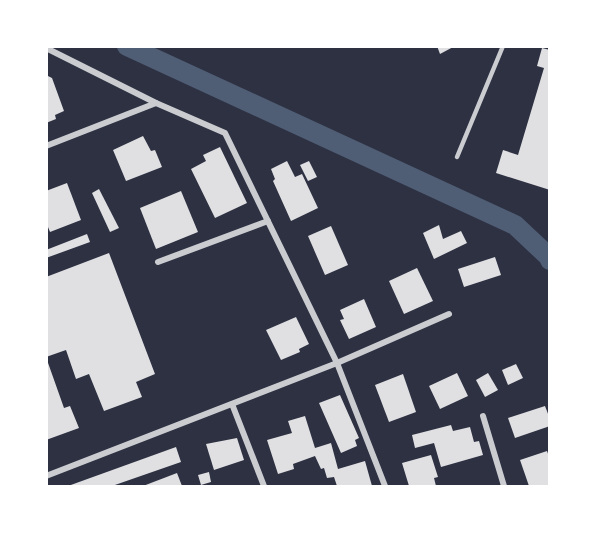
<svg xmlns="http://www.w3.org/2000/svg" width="596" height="533" font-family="'Alegreya Sans',sans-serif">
<rect width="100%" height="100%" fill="#2d3142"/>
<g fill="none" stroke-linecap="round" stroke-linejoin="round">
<!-- canal -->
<polyline stroke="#4f5d75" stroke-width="20" points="127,46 515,225 549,257 550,260"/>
</g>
<!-- building -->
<g fill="#e0e0e3">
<polygon points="437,46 455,46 440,54"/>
<polygon points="542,48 550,50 550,190 496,173 503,150 518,155 544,68 537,66"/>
<polygon points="46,75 52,78 64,111 55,115 56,119 46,123"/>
<polygon points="143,136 151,151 155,150 162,167 126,181 113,150"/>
<polygon points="220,147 247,203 215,218 191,169 206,161 203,155"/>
<polygon points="287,161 295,177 302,174 318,208 291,221 273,181 275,179 271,169"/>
<polygon points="309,161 317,177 308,181 300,165"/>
<polygon points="67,183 81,220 50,232 46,222 46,191"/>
<polygon points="99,189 119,228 110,232 92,193"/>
<polygon points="181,191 198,232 156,249 140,208"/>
<polygon points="439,225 443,239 461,231 467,243 434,259 423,233"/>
<polygon points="331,226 348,265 325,275 308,236"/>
<polygon points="87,234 90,242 46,258 46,250"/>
<polygon points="109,253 155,374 136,382 142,397 104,411 89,374 76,379 66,350 46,357 46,277"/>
<polygon points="495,257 501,275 464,287 458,269"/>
<polygon points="417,268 433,301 404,314 389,281"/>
<polygon points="364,299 376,327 349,339 340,320 344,319 340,310"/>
<polygon points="296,317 309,344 299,349 300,352 281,360 266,330"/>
<polygon points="47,360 64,408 70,406 79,428 46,440"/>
<polygon points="516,364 523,378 508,385 502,370"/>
<polygon points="457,373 468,396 440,409 429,386"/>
<polygon points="488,373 498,390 485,397 476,380"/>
<polygon points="403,374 416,412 389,422 375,385"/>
<polygon points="340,395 359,438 355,440 357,446 341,453 319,403"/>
<polygon points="545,406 550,419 550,426 515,438 508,418"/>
<polygon points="305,416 315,448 331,443 338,469 365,461 372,486 337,486 334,477 327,478 324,468 321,469 315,456 293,464 294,469 278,474 267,440 292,433 288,421"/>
<polygon points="451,425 453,431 470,427 474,442 479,441 483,455 441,467 434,443 415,448 412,435"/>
<polygon points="237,438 244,460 214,470 206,444"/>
<polygon points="176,447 181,462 112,486 68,486"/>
<polygon points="547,451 550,459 550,486 529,486 520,460"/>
<polygon points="431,455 438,477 434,478 436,486 409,486 402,463"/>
<polygon points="209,472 211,482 201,485 198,475"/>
<polygon points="177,473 182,486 143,486"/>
</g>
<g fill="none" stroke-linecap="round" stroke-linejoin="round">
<!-- service -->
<polyline stroke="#caccd0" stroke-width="4.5" points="457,157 503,46"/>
<!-- minor -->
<g stroke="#caccd0" stroke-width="6">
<polyline points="46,48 156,103 225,133 337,363 385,486"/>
<polyline points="46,146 156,103"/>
<polyline points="158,262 268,221"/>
<polyline points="232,404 264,486"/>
<polyline points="483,416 504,486"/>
<polyline points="46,476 337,363 449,314"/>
</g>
</g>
<!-- border -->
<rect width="596" height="533" fill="none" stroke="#ffffff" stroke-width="96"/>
</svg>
